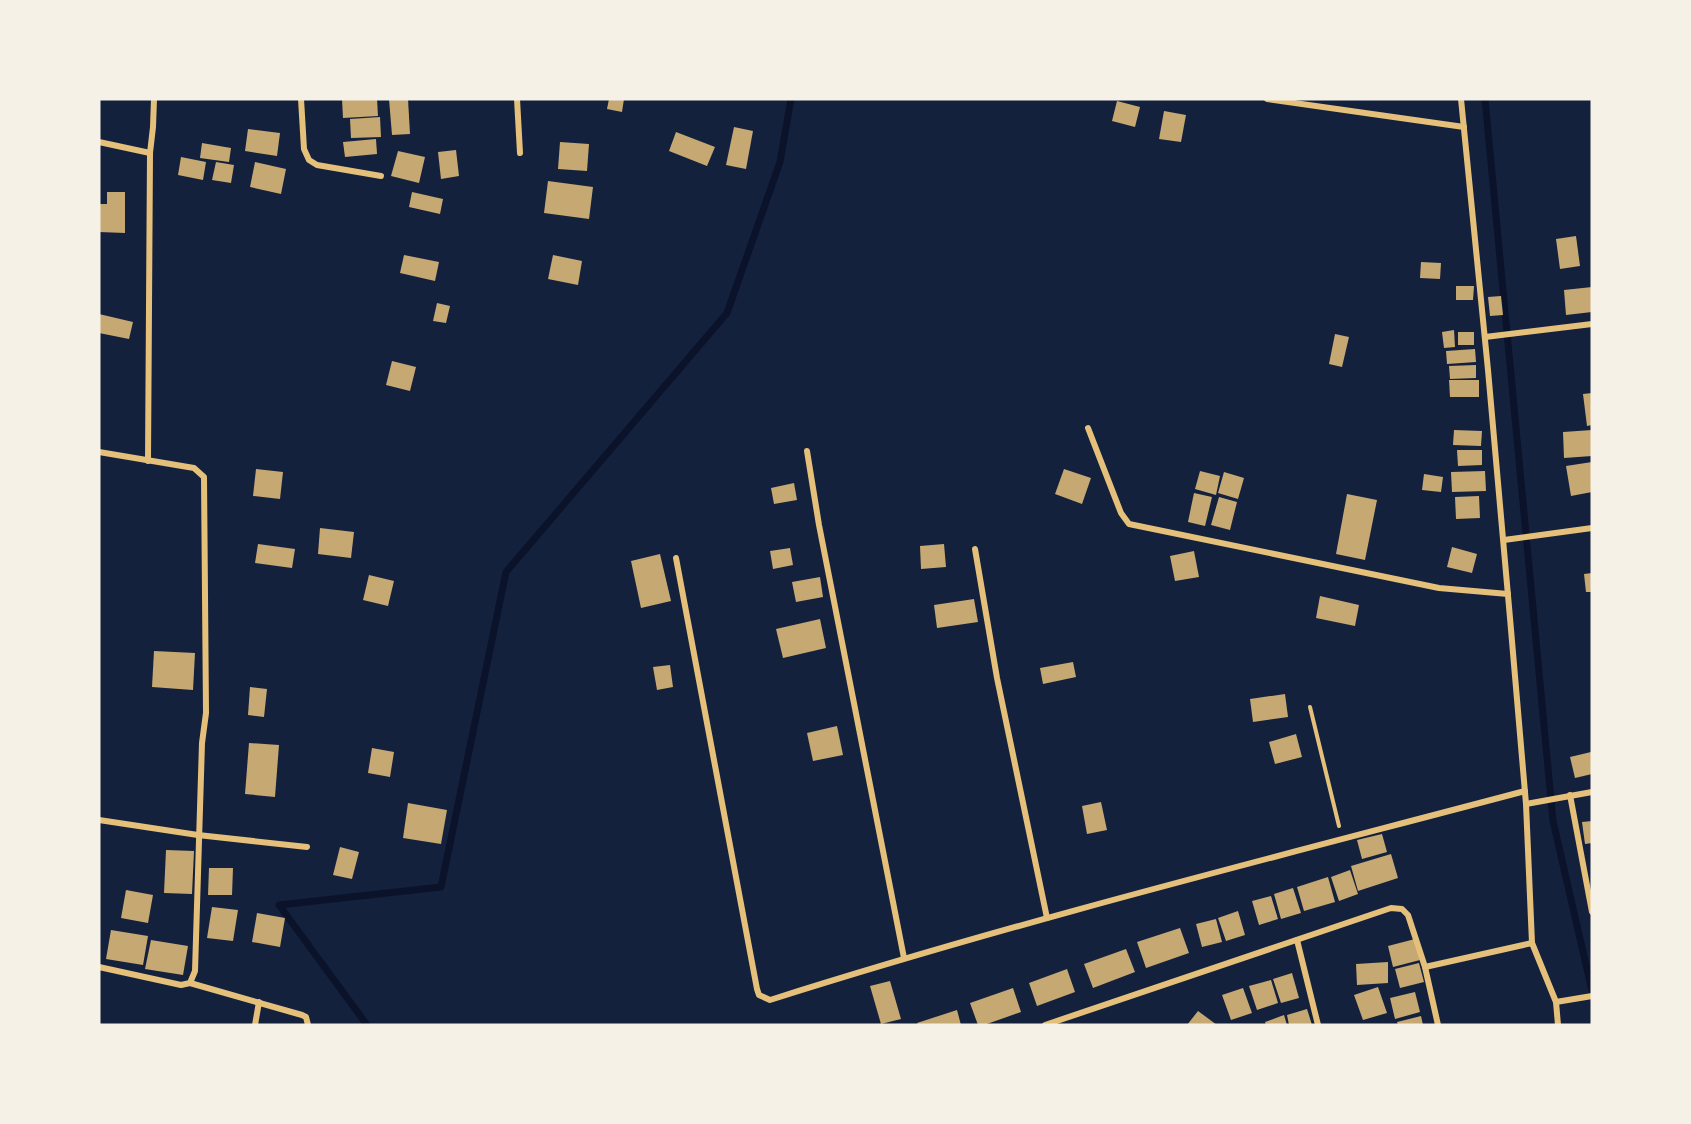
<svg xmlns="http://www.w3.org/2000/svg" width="1691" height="1124" font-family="'Open Sans',sans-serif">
<rect width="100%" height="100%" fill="#14213d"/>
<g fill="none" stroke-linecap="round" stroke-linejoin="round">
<!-- stream -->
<g stroke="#0b132b" stroke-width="7">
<polyline points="1485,99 1553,821 1592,991"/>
<polyline points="367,1025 279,905 441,887 506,572 727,313 780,162 791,99"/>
</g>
</g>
<!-- building -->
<g fill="#c6a872">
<polygon points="342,99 377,99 378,116 343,118"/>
<polygon points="389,99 408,99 410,134 392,135"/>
<polygon points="609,99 624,99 622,112 607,109"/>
<polygon points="1117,101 1140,107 1135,127 1112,121"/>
<polygon points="1164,111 1186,115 1181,142 1159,139"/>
<polygon points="380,117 381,137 351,138 350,119"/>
<polygon points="734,127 753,131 746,169 726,165"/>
<polygon points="248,129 280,133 277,156 245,151"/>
<polygon points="676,132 715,147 707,166 669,151"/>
<polygon points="376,139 377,154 345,157 343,142"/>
<polygon points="560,142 589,144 587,171 558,169"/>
<polygon points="202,143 231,148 229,162 200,158"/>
<polygon points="456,150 459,176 441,179 438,152"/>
<polygon points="398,151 425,157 419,183 391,176"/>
<polygon points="181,157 206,162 203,180 178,175"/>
<polygon points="216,162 234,165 231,183 212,180"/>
<polygon points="255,162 286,169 281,194 250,187"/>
<polygon points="548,181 593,187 589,219 544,213"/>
<polygon points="107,192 125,192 125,233 99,232 99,204 107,204"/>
<polygon points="412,192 443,199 440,214 409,207"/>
<polygon points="1576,236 1580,266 1560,269 1556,239"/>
<polygon points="404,255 439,262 435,281 400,273"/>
<polygon points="553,255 582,261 578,285 548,279"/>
<polygon points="1421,262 1441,263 1440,279 1420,278"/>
<polygon points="1456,286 1474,286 1473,300 1456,300"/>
<polygon points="1592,287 1592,312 1566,315 1564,290"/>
<polygon points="1501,296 1503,315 1490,316 1488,297"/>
<polygon points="437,303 450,306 446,323 433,321"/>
<polygon points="99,314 133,322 129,339 99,333"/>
<polygon points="1454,330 1455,347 1444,348 1442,332"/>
<rect x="1458" y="332" width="16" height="13"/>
<polygon points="1335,334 1349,337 1342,367 1329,364"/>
<polygon points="1475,349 1476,362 1447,364 1446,351"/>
<polygon points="392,361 416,367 410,391 386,385"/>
<polygon points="1476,365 1476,378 1450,379 1449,366"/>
<polygon points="1449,380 1479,380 1479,397 1450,397"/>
<polygon points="1592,393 1592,425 1587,426 1583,394"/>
<polygon points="1454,430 1482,431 1481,446 1453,445"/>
<polygon points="1592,430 1592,456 1564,458 1563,432"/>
<polygon points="1457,450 1482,450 1482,465 1458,466"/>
<polygon points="1592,462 1592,492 1571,496 1566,466"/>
<polygon points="256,469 283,472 280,499 253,496"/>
<polygon points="1064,469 1091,478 1082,504 1055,494"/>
<polygon points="1200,471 1220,476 1216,495 1195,489"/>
<polygon points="1485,471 1486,491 1452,492 1451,472"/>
<polygon points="1224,472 1244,478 1238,499 1218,493"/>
<polygon points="1424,474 1443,477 1441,492 1422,490"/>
<polygon points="794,483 797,500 774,504 771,488"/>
<polygon points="1194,493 1212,497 1205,526 1188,522"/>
<polygon points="1347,494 1377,500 1365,560 1336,554"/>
<polygon points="1479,496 1480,518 1456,519 1455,497"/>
<polygon points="1219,497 1237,502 1230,530 1211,525"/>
<polygon points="320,528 354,532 351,558 318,554"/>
<polygon points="258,544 295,549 292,568 255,563"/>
<polygon points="944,544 946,567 921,569 920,546"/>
<polygon points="1452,547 1477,554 1472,573 1447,567"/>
<polygon points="790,548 793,565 773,569 770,551"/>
<polygon points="1194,551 1199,577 1175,581 1170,556"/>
<polygon points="660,554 671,601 641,608 631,561"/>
<polygon points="1592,573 1592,592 1586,592 1584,574"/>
<polygon points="369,575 394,581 388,606 363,600"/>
<polygon points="820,577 823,597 796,602 792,582"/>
<polygon points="1320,596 1359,605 1355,626 1316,618"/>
<polygon points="974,599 978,622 937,628 934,605"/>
<polygon points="820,619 826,648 783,658 776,629"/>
<polygon points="154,651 195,653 193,690 152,687"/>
<polygon points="1073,662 1076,677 1043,684 1040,668"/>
<polygon points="670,665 673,687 657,690 653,667"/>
<polygon points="250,687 267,689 264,717 248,715"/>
<polygon points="1285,694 1288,717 1253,722 1250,699"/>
<polygon points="837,726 843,755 813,761 807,733"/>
<polygon points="1296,734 1302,757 1275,764 1269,742"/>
<polygon points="249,743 279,745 275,797 245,794"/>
<polygon points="372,748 394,752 390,777 368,773"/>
<polygon points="1591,752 1592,774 1575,778 1570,757"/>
<polygon points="1101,802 1107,830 1087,834 1082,806"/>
<polygon points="408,803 447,810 441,844 403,838"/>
<polygon points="1592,821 1592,843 1585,844 1582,822"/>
<polygon points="1382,834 1387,852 1362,859 1357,840"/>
<polygon points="340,847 359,852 352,879 333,875"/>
<polygon points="166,850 194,851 192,894 164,893"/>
<polygon points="1391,854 1398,878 1358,891 1351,866"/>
<polygon points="209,868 233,868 232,895 208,895"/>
<polygon points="1350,870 1358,894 1339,901 1331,877"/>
<polygon points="1328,877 1335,902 1304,911 1297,887"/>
<polygon points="1293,888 1301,913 1281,919 1274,894"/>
<polygon points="126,890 153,895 148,923 121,918"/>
<polygon points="1271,896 1278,919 1259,925 1252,901"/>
<polygon points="212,907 238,910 233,941 207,938"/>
<polygon points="1238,911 1245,935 1226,941 1218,918"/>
<polygon points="257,913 285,918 280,947 252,942"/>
<polygon points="1216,919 1222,942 1202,947 1196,924"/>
<polygon points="1180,928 1189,953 1146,968 1137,942"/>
<polygon points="111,930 148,936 143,965 106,959"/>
<polygon points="1415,939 1420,960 1393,967 1388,946"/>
<polygon points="151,940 188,946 183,975 145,969"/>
<polygon points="1126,949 1135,972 1093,988 1084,964"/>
<polygon points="1388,962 1388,983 1357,985 1356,964"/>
<polygon points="1419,963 1424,982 1400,988 1395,969"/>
<polygon points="1067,969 1075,992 1037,1006 1029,983"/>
<polygon points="1292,973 1299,998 1281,1003 1273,979"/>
<polygon points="1271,980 1278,1003 1257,1010 1249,986"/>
<polygon points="890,981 901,1019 881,1024 870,986"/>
<polygon points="1378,987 1387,1013 1363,1020 1354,995"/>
<polygon points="1013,988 1021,1012 984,1025 978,1025 970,1003"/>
<polygon points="1243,988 1252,1013 1231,1020 1222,995"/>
<polygon points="1415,992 1420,1012 1395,1019 1390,998"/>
<polygon points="1307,1009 1312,1025 1289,1025 1287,1015"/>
<polygon points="957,1010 961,1025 918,1025 917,1023"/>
<polygon points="1198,1011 1217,1025 1187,1025"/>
<polygon points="1284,1015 1287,1025 1266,1025 1265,1022"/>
<polygon points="1421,1016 1423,1025 1398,1025 1397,1022"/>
</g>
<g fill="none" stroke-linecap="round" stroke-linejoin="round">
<!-- path -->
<polyline stroke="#e5c07b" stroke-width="4" points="1310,707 1339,826"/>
<!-- minor -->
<g stroke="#e5c07b" stroke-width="6">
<polyline points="301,99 304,149 309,160 317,165 381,176"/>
<polyline points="517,99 520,153"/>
<polyline points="1267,99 1464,127"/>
<polyline points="1461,99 1488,370 1510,618 1526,804 1532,943 1556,1002 1558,1025"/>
<polyline points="99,142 150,153"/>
<polyline points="1485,337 1592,324"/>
<polyline points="1088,428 1121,513 1129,524 1439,588 1508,594"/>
<polyline points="807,451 819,525 904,958"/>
<polyline points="99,452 194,468 204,477 206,713 202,743 195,971 190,983 181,985 99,967"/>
<polyline points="148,461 150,153 153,127 154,99"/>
<polyline points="1504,540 1592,528"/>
<polyline points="975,549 997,678 1047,918"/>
<path d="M676 558 757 989 759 995 770 1000C1019 921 1272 858 1525 791"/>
<polyline points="1570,795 1592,912"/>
<polyline points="1526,804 1592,792"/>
<polyline points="99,820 198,835 307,847"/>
<polyline points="1297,940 1318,1025"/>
<polyline points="1425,967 1438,1025"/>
<polyline points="190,983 302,1015 306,1017 308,1025"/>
<polyline points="1556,1002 1592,996"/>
<polyline points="255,1025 259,1002"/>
<polyline points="1045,1025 1391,908 1402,909 1408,915 1425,967 1532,943"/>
</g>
</g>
<!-- border -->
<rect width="1691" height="1124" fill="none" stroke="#f6f1e7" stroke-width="201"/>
</svg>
